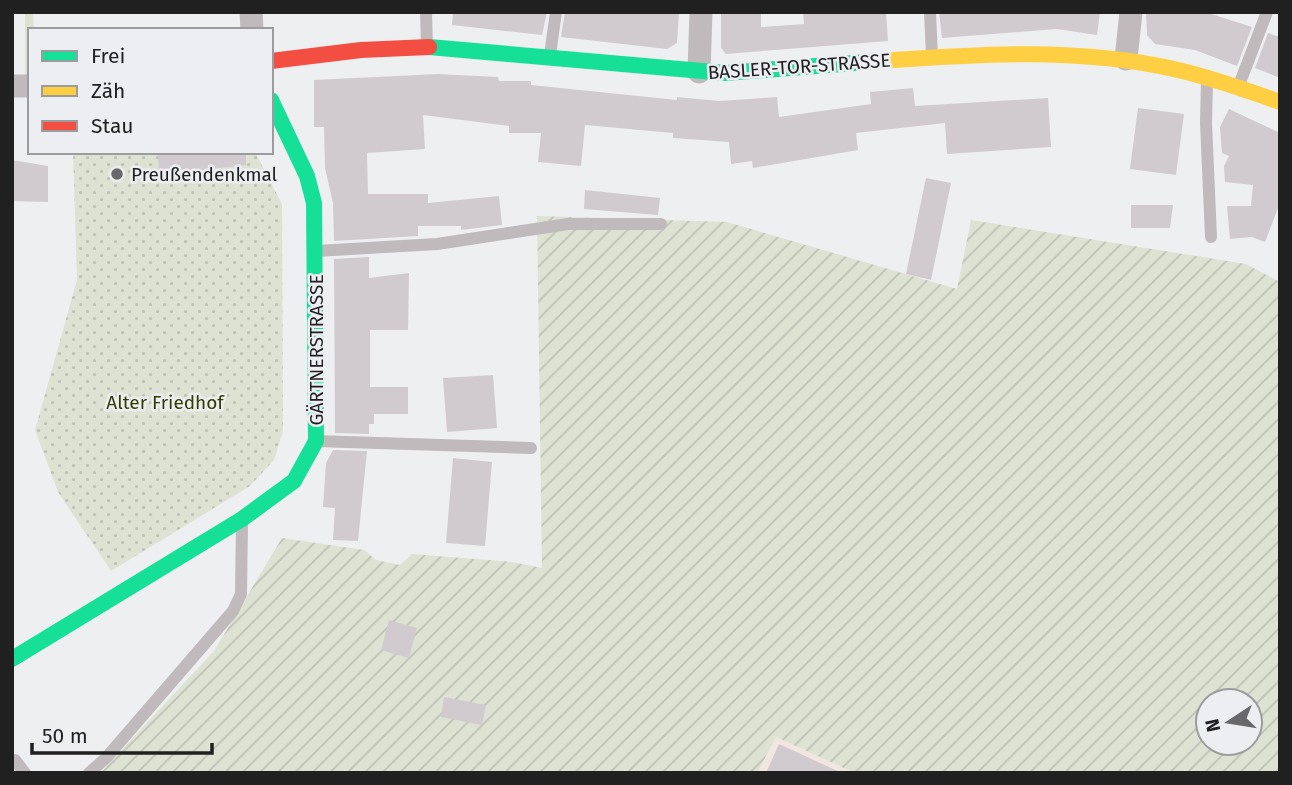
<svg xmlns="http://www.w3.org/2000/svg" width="1292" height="785" font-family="'Fira Sans',sans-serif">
<defs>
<pattern id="park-dots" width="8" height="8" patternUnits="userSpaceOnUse" patternTransform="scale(1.75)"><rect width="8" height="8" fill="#dde2d3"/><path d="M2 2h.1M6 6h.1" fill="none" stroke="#bdc2b5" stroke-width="1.8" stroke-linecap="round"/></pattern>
<pattern id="garden-furrows" width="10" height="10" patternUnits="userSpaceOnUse" patternTransform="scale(1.75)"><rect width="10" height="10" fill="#dde2d3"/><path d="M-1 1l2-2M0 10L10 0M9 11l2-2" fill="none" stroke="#bdc2b5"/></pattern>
</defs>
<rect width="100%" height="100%" fill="#eeeff1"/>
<!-- commercial -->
<polygon fill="#f2e6e1" points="776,737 850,771 866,773 757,773"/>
<!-- grass -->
<polygon fill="#dde2d3" points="25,12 33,12 34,30 30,30 30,79 25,79"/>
<!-- park -->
<polygon fill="url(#park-dots)" points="73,152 255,152 282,204 283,431 274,460 250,486 111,571 58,492 35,430 77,280"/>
<!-- garden -->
<path fill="url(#garden-furrows)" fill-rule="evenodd" d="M537 216 727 222 957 289 971 220 1246 264 1280 282V773H866L850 771 776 737 757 773H100L214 651 282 538 364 550 376 560 400 565 412 554 512 562 542 568ZM1208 701H1250V743H1208Z"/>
<!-- building -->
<g fill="#d1cbd0">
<polygon points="453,12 547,12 542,35 452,25"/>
<polygon points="565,12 679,12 677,43 667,49 561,37"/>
<polygon points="721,12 761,12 761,27 804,24 803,12 886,12 888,41 726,54 721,48"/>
<polygon points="939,12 1100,12 1097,35 1057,29 942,38"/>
<polygon points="1146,12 1205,12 1252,27 1237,66 1195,50 1155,44 1147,35"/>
<polygon points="1268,33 1280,37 1280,78 1255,68"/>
<polygon points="438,74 498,77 499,81 531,81 531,85 677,100 677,97 719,101 777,97 779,117 871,104 870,92 913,88 915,106 1048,98 1051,147 947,154 945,123 856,133 858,150 753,168 752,161 731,164 729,142 673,138 673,133 585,125 581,166 538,162 541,133 509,133 509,126 423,115 425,149 367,153 368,194 428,194 428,203 499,196 502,225 461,230 461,226 418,226 418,236 334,241 333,203 325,168 324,127 314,127 314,80"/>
<polygon points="1138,108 1184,114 1176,175 1130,169"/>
<polygon points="1229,109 1280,133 1280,203 1265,242 1252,237 1230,239 1227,206 1251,206 1253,185 1225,182 1224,166 1229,156 1222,153 1220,127"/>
<polygon points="158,152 246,152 246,165 159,175"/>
<polygon points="12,160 48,166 48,202 12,201"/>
<polygon points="926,178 951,183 931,280 906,274"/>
<polygon points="585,190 660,198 658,215 584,209"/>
<polygon points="1131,205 1173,205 1170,228 1131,228"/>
<polygon points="369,257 369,278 409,273 408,330 370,330 370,387 408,387 408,414 374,414 374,424 369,424 369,434 335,433 334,259"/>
<polygon points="493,375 497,428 447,432 443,378"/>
<polygon points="333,450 367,451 358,541 333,540 335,508 323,507 326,463"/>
<polygon points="453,458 492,462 485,546 446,543"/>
<polygon points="389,620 417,628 409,658 381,650"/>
<polygon points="444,697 486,705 482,725 441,717"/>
<polygon points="779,744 842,773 766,773"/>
</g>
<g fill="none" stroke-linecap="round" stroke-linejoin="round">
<!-- lane -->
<g stroke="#c0babc" stroke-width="12">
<polyline points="426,12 427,47"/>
<polyline points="930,12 932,57"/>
<polyline points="550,55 556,12"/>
<polyline points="1207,80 1206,123 1211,237"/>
<polyline points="1239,85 1267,12"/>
<polyline points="316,251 437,244 568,224 661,224"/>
<polyline points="316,441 531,448"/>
<polyline points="12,761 15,760 25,773"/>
<polyline points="89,773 106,758 233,611 241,594 242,523"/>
</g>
<!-- street -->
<g stroke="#c0babc" stroke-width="23">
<polyline points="251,12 252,30"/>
<polyline points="1126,59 1131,12"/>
<polyline points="699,72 701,12"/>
<polyline points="12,86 30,86"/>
</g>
<!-- fast -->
<g stroke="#16e098" stroke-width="16">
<polyline points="429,47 725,73 880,61"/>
<polyline points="12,659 242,519 294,481 316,441 314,203 307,176 271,100"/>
</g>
<!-- slow -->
<path stroke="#ffcf43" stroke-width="16" d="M880 61C979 54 1081 47 1178 70 1213 78 1246 90 1280 102"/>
<!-- jam -->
<polyline stroke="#f24e42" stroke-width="16" points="271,61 361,50 429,47"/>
</g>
<!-- markers -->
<circle fill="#68686a" stroke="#edeef2" stroke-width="2.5" cx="117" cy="174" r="7"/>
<g text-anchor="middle" stroke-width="5" stroke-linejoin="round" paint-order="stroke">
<!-- street labels -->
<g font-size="19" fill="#202021" stroke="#edeef2">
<text transform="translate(799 66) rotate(-4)" y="7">BASLER-TOR-STRASSE</text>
<text transform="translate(316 350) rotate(-90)" y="7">GÄRTNERSTRASSE</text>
</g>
<!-- poi labels -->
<g font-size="19" fill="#202021" stroke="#edeef2" text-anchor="start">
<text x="131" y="181">Preußendenkmal</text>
</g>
<!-- park labels -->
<g font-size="19" fill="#323c00" stroke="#edeef2">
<text x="165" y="409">Alter Friedhof</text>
</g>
</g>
<!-- border -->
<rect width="1292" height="785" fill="none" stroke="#202021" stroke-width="28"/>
<!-- legend -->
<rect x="28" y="28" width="245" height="126" fill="#edeef2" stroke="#9b9c9e" stroke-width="2"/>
<rect x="42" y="51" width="35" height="10" fill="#16e098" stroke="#9b9c9e" stroke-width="2"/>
<text x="91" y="63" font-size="21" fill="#202021">Frei</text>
<rect x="42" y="86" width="35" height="10" fill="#ffcf43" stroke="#9b9c9e" stroke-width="2"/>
<text x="91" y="98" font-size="21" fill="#202021">Zäh</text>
<rect x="42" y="121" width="35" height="10" fill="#f24e42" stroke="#9b9c9e" stroke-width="2"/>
<text x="91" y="133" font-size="21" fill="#202021">Stau</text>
<!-- north arrow -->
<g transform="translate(1229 722) rotate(258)"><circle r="33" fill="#edeef2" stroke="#9b9c9e" stroke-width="2"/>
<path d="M0-5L12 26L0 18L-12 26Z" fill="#68686a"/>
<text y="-10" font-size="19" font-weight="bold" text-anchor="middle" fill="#202021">N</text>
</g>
<!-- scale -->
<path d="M32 743v10h180v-10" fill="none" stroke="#202021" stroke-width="3.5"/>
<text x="42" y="743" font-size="21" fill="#202021" stroke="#edeef2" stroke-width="5" paint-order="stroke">50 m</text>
</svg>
